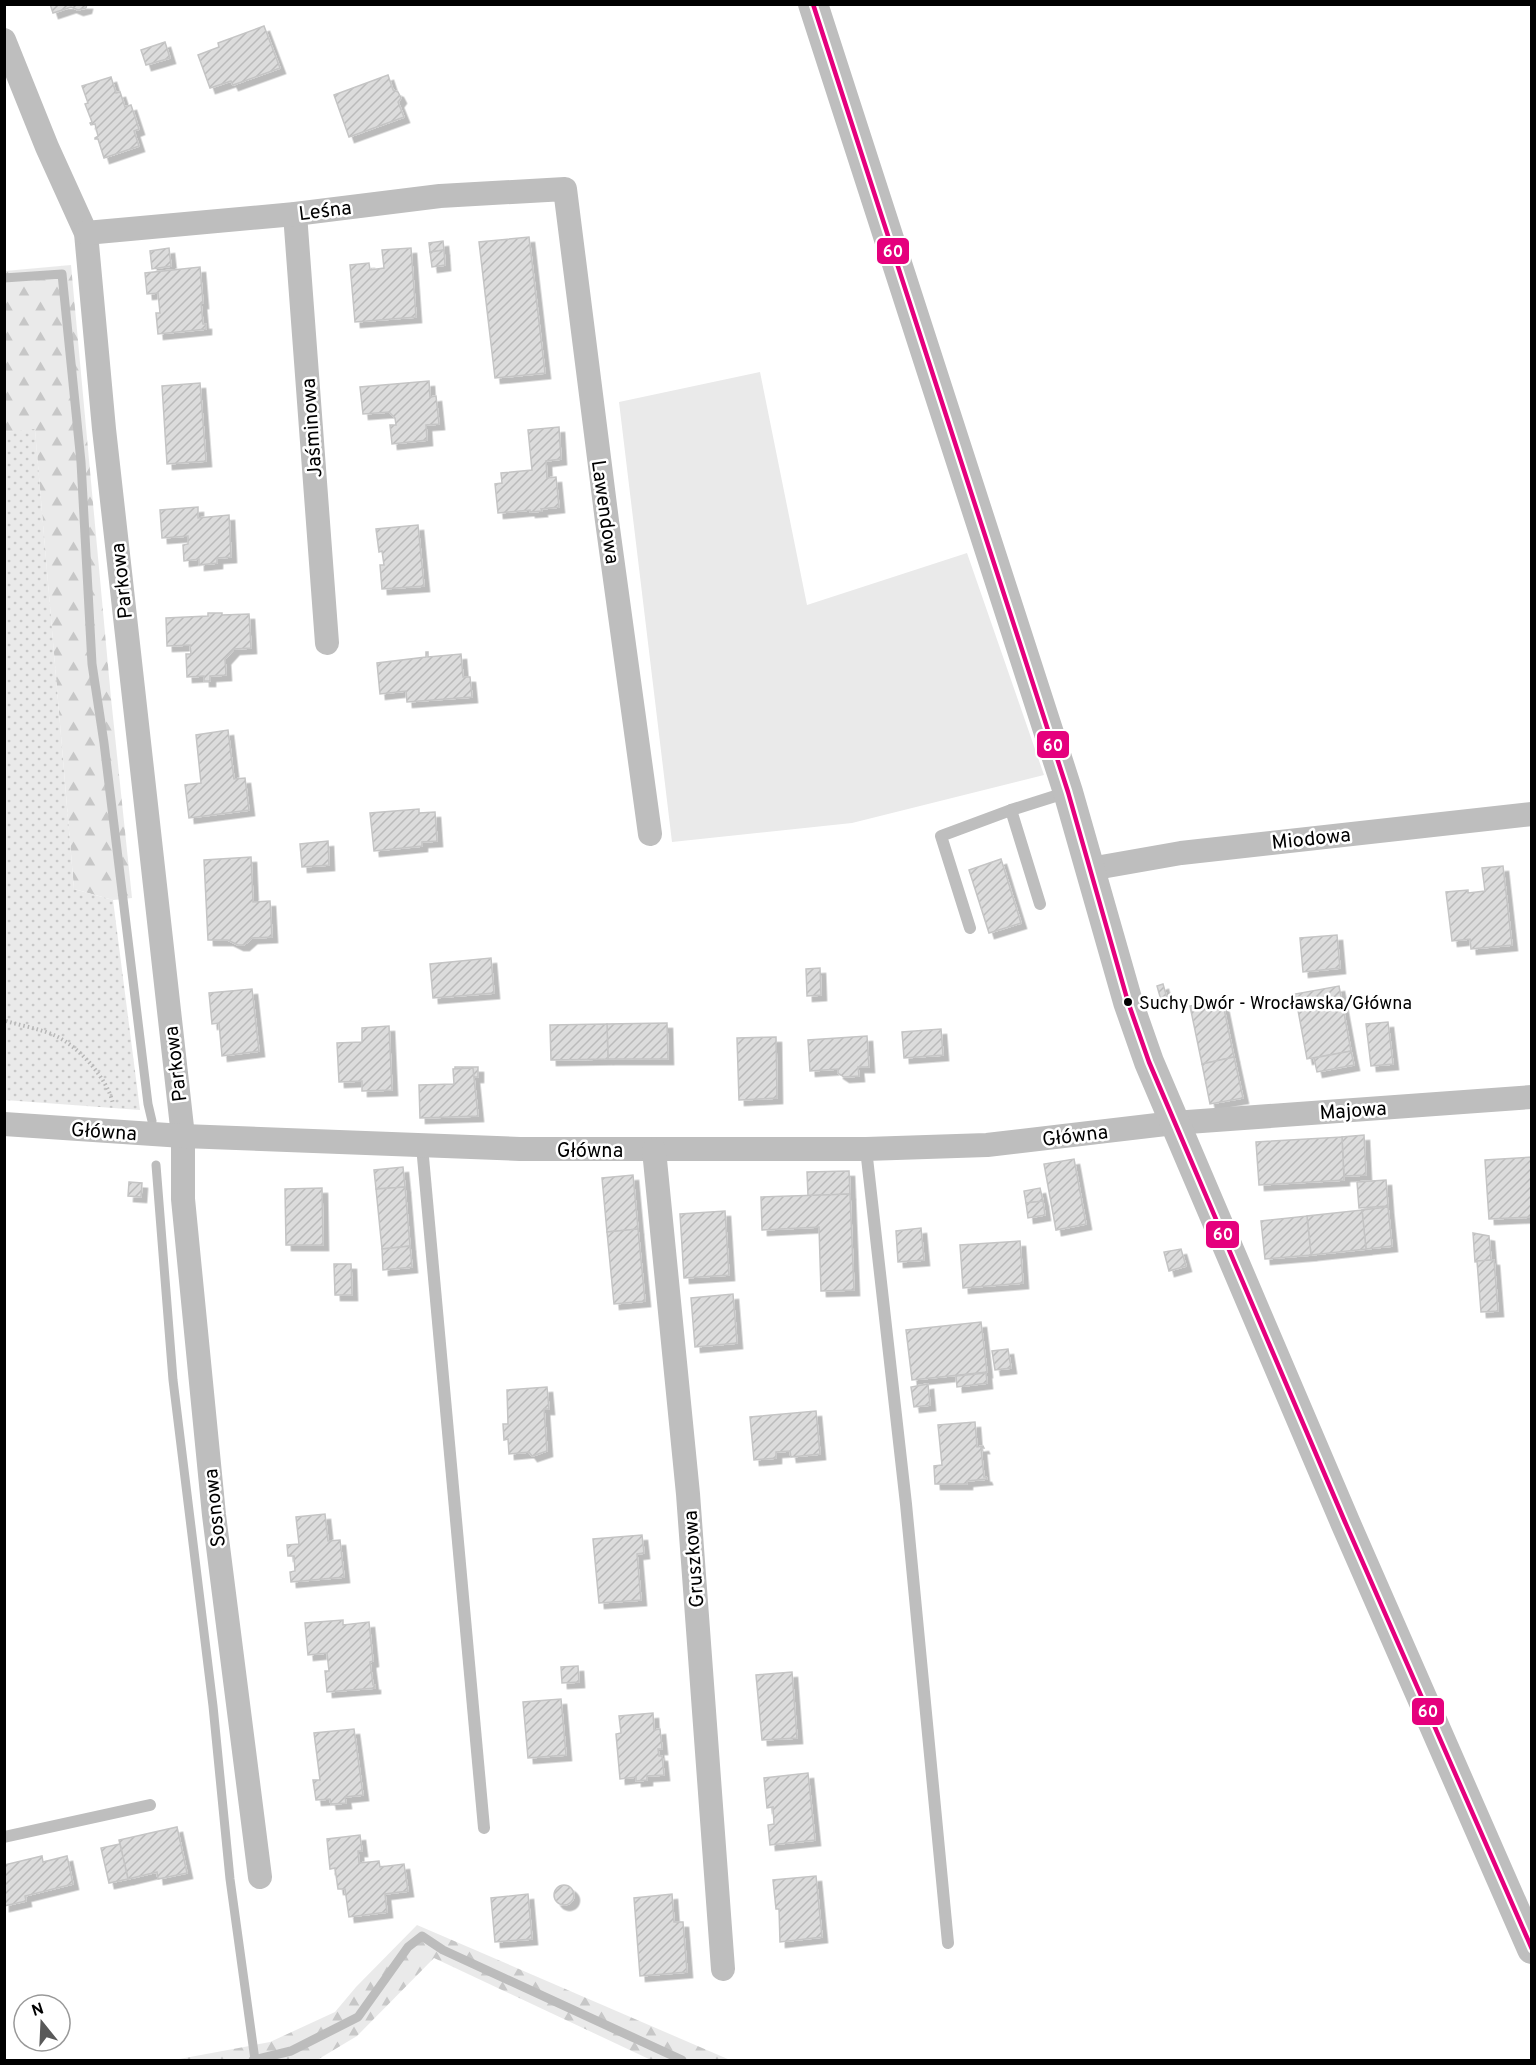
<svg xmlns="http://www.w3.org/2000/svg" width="1536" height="2065" font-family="Overpass,sans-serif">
<defs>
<pattern id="forest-firs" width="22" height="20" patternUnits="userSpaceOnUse" patternTransform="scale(1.5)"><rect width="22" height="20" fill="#eaeaea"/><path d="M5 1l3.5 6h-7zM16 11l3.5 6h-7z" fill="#c7c7c7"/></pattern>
<pattern id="park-dots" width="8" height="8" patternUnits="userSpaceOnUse" patternTransform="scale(1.5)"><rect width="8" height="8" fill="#eaeaea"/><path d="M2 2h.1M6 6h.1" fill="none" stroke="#c7c7c7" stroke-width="1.8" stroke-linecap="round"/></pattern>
<pattern id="building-hatch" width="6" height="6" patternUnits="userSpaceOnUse" patternTransform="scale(1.5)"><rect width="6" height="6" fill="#dcdcdc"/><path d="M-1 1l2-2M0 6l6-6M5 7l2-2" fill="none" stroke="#bbb"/></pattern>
<filter id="shadow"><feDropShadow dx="5.5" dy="5.5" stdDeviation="0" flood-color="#0004"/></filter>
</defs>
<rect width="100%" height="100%" fill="#fff"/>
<!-- grass -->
<polygon fill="#eaeaea" points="760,372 807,605 967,553 1044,775 852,823 672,842 619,402"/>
<!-- forest -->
<g fill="url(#forest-firs)">
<polygon points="71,265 111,698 132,898 113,900 74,889 35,430 5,432 5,271"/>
<polygon points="417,1925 730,2060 651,2060 434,1958 357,2036 317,2060 174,2060 270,2042 335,2012 356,1987"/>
</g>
<!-- park -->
<polygon fill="url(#park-dots)" points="35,429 74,889 113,900 140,1110 5,1100 4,432"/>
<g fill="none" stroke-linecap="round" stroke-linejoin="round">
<!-- stream -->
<g stroke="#bcbcbc" stroke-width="9">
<polyline points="4,278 62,274 81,462 92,664 104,743 148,1104 152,1121"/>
<polyline points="156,1165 173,1380 213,1706 230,1879 255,2060"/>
<polyline points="253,2060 291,2051 358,2017 408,1947 422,1936 443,1950 682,2060"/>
</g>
</g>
<!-- building -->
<g fill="url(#building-hatch)" stroke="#c5c5c5" stroke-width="1.5" filter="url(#shadow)">
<polygon points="50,4 87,4 86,8 78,10 71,7 53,13"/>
<polygon points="264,26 280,68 233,85 231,81 210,88 198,55 219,47 218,43"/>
<polygon points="165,42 170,58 146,65 141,50"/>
<polygon points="388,75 393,90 398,92 401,98 398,102 404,117 349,137 334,95"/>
<polygon points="111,77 116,93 120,92 125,107 131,105 139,129 134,131 139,146 104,158 98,139 95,139 95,138 98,136 95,124 91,125 90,123 92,122 85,104 88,103 82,86"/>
<polygon points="529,237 545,373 495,378 479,242"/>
<polygon points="443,241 444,250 430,252 429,243"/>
<polygon points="169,248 171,266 152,269 150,251"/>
<polygon points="411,248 416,317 355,322 350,265 369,263 370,270 384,268 382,250"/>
<polygon points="444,250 445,265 432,267 430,252"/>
<polygon points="200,267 203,303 201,303 203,324 206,324 206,329 158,334 156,313 160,313 158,293 147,294 145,273"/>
<polygon points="429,381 430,397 436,396 439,424 426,425 427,440 392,444 390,425 396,425 395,418 389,412 363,414 360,387"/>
<polygon points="200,383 206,461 167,464 162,386"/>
<polygon points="559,427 561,459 546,461 547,478 556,477 559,507 541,509 542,511 530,512 530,510 498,513 495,484 502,483 501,473 532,470 528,430"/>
<polygon points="198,507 198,518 229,515 231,557 217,558 217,563 199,565 199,559 184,561 183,545 188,544 188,536 162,538 160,510"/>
<polygon points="418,525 424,586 382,589 380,565 384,565 382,551 379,552 376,529"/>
<polygon points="208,613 222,613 222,615 249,614 251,648 234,649 225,659 226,675 210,676 210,681 204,681 204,676 187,677 186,654 191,654 190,645 167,646 166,618 208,616"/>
<polygon points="426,652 428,652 428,657 461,654 463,677 470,677 472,697 407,702 406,691 380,694 377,663 426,657"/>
<polygon points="228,730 234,779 245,778 249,810 189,818 185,785 201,783 196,735"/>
<polygon points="419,809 419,813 435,812 437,841 422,842 422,846 374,851 370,813"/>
<polygon points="328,841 329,865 302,867 300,844"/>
<polygon points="251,857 253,902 270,901 272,937 252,938 244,945 238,945 228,940 208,940 204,860"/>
<polygon points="1001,859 1021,923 989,933 969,870"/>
<polygon points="1503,866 1512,945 1471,949 1470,939 1452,941 1446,892 1468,890 1468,893 1485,891 1482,868"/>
<polygon points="1337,935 1340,968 1303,972 1300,938"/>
<polygon points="491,958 494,993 433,998 430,964"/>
<polygon points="820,968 821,995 807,996 806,969"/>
<polygon points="1163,984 1167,998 1161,1000 1157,986"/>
<polygon points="1339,986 1351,1051 1307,1059 1295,994"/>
<polygon points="252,989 259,1051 222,1056 219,1023 212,1024 209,993"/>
<polygon points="1222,999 1234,1057 1202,1064 1190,1006"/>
<polygon points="1388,1022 1393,1064 1371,1066 1366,1024"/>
<polygon points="667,1023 668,1059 608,1059 607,1024"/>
<polygon points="607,1024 608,1059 551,1060 550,1025"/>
<polygon points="389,1026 392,1090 362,1091 362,1081 339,1082 337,1043 362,1042 362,1028"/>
<polygon points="941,1029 943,1055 904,1058 902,1032"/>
<polygon points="867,1036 869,1067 858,1067 859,1076 844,1077 838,1073 838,1069 810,1071 808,1040"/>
<polygon points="776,1037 777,1098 739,1100 737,1038"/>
<polygon points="1351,1051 1354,1065 1317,1072 1314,1058"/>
<polygon points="1234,1057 1243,1098 1210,1104 1202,1064"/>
<rect x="455" y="1067" width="23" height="10"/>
<polygon points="473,1068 478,1116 420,1118 419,1085 454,1084 453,1069"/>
<polygon points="1364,1135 1366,1175 1344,1176 1342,1137"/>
<polygon points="1342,1137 1344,1180 1259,1185 1256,1142"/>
<polygon points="1532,1157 1532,1217 1489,1219 1485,1160"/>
<polygon points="1074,1159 1086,1224 1056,1230 1044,1164"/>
<polygon points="403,1167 405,1187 376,1189 374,1170"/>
<polygon points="849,1171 850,1194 808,1196 807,1172"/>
<polygon points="633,1175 638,1229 607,1232 602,1178"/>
<polygon points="1386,1180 1388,1206 1359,1208 1357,1182"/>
<polygon points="129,1182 142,1183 141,1197 128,1196"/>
<polygon points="405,1187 410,1246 382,1249 376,1189"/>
<polygon points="322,1188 323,1245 286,1245 285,1189"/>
<polygon points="1040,1188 1043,1201 1026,1203 1024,1191"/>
<polygon points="850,1194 854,1290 821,1291 819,1227 762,1230 761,1197"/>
<polygon points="1043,1201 1045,1215 1028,1218 1026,1203"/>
<polygon points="1388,1207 1392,1246 1366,1249 1362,1210"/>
<polygon points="1362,1210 1366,1249 1311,1255 1307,1216"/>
<polygon points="725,1211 729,1275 684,1278 680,1214"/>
<polygon points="1307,1216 1311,1255 1265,1259 1261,1221"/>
<polygon points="921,1228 924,1260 898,1262 896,1231"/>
<polygon points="638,1229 645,1301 614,1304 607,1232"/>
<polygon points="1473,1233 1489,1236 1491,1260 1475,1262"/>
<polygon points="1020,1241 1023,1283 963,1288 960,1245"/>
<polygon points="410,1246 412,1267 383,1270 382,1249"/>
<polygon points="1181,1249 1186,1266 1169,1271 1164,1252"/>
<polygon points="1491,1260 1494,1260 1498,1311 1481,1312 1477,1261"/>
<polygon points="334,1264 351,1264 352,1295 335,1295"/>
<polygon points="733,1294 737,1343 695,1347 691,1298"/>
<polygon points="981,1322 987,1372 912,1380 906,1330"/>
<polygon points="1008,1349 1011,1368 995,1370 992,1351"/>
<polygon points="986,1373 987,1383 957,1387 956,1376"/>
<polygon points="928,1384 930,1405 914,1407 911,1387"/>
<polygon points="547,1387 549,1409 544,1409 547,1451 532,1456 529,1452 509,1454 508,1439 504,1440 503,1424 508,1424 507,1390"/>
<polygon points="816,1411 820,1454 791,1457 790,1451 776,1452 776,1458 754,1460 750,1417"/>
<polygon points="975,1422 977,1447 983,1446 984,1448 981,1448 984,1477 986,1477 987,1479 967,1481 967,1484 935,1484 934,1466 942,1465 938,1425"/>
<polygon points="325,1514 328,1541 340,1540 344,1577 291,1582 290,1572 295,1571 294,1556 288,1556 287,1545 299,1544 296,1517"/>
<polygon points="642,1535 644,1553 637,1554 641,1600 599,1603 593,1539"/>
<polygon points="343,1620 343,1625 369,1622 373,1661 370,1662 373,1685 375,1685 375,1688 327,1692 325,1671 329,1671 327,1653 308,1655 305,1623"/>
<polygon points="578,1666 579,1682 562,1683 561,1667"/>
<polygon points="792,1672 797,1738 762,1740 756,1675"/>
<polygon points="561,1699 566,1755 528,1758 523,1702"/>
<polygon points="653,1713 654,1730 660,1729 662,1749 658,1749 659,1756 662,1756 664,1775 647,1776 647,1780 636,1781 636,1777 620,1779 616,1734 621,1733 619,1716"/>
<polygon points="354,1729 363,1795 345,1797 346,1803 331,1804 330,1799 316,1800 313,1780 320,1780 314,1733"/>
<polygon points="808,1773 815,1840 770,1845 768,1825 774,1824 773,1807 767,1808 764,1778"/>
<polygon points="177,1827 187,1873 158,1879 157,1872 128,1879 119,1840"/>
<polygon points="360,1835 362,1851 358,1851 359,1863 379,1861 380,1867 404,1864 408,1891 385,1894 387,1912 349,1917 345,1889 338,1889 335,1868 330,1869 327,1839"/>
<polygon points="120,1844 128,1879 109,1883 101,1848"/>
<polygon points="42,1856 43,1862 67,1856 73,1884 25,1896 26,1901 4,1906 4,1865"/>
<polygon points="816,1876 822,1937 780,1942 779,1909 776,1909 773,1880"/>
<circle cx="564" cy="1895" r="10"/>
<polygon points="528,1894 532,1939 495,1942 491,1898"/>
<polygon points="672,1894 674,1922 683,1922 687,1972 640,1976 634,1898"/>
</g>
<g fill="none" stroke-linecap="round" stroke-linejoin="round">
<!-- path -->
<path stroke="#b8b8b8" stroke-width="4" stroke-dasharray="1.5 3" stroke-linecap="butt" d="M6 1021C22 1026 41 1029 56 1036 79 1047 108 1079 113 1104"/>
<!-- service -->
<g stroke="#bebebe" stroke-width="12">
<polyline points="1011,810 1040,904"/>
<polyline points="970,928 941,836 1011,810 1068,792"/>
<polyline points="422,1146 484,1828"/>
<polyline points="866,1149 906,1504 948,1943"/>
<polyline points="4,1837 150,1805"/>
</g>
<!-- minor -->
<g stroke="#bebebe" stroke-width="24">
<polyline points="4,40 47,147 86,233 104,429 183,1136 183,1199 214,1515 260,1877"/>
<polyline points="295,214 327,643"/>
<polyline points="86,233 295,214 440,196 565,189 607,521 650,834"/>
<polyline points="1090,869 1181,853 1532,814"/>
<polyline points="4,1124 183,1136 520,1149 866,1149 987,1145 1174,1123 1532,1097"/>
<polyline points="654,1150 688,1494 723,1969"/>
</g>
<!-- tertiary -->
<polyline stroke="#bebebe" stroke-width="30" points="813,4 1068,792 1128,1002 1149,1062 1345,1522 1532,1949"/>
<defs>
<polyline id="bus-1" points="813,4 1068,792 1128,1002 1149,1062 1345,1522 1532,1949"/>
</defs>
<!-- bus-1 casing -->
<use href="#bus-1" stroke="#fff" stroke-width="9"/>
<!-- bus-1 -->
<use href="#bus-1" stroke="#e5007d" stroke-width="4.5"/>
</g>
<!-- markers -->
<circle fill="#000" stroke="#fff" stroke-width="2" cx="1128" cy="1002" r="5"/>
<g text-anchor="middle" stroke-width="5" stroke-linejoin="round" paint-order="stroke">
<!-- bus labels -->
<g font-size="18" fill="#000" stroke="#fff" text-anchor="start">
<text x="1139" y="1009">Suchy Dwór - Wrocławska/Główna</text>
</g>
<!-- street labels -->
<g font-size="20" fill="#000" stroke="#fff">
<text transform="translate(325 210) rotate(-7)" y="7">Leśna</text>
<text transform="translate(311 428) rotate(-94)" y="7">Jaśminowa</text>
<text transform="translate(606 512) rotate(82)" y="7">Lawendowa</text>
<text transform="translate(121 581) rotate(-96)" y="7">Parkowa</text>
<text transform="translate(1311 838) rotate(-6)" y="7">Miodowa</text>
<text transform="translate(175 1064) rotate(-97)" y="7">Parkowa</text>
<text transform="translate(1353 1110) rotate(-4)" y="7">Majowa</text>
<text transform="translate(104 1131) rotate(4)" y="7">Główna</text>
<text transform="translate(1075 1135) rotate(-7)" y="7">Główna</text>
<text x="590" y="1157">Główna</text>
<text transform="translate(214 1508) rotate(-96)" y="7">Sosnowa</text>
<text transform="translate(693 1559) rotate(-94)" y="7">Gruszkowa</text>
</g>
</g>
<g stroke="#fff" stroke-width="2">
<rect x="876" y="237" width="34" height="28" rx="6" fill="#e5007d"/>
<rect x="1036" y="730" width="34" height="29" rx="6" fill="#e5007d"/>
<rect x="1205" y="1220" width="35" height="29" rx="6" fill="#e5007d"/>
<rect x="1411" y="1697" width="34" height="29" rx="6" fill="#e5007d"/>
</g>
<g font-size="16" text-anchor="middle" font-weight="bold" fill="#fff">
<text x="893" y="257">60</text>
<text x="1053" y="751">60</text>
<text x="1223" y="1240">60</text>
<text x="1428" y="1717">60</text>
</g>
<!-- border -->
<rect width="1536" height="2065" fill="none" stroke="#000000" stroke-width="12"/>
<!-- north arrow -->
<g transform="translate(42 2023) rotate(342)"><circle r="28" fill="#ffffff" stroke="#999999" stroke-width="1.5"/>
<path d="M0-4.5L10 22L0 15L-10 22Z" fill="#595959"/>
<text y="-9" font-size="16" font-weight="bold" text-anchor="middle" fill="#000000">N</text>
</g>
</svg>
